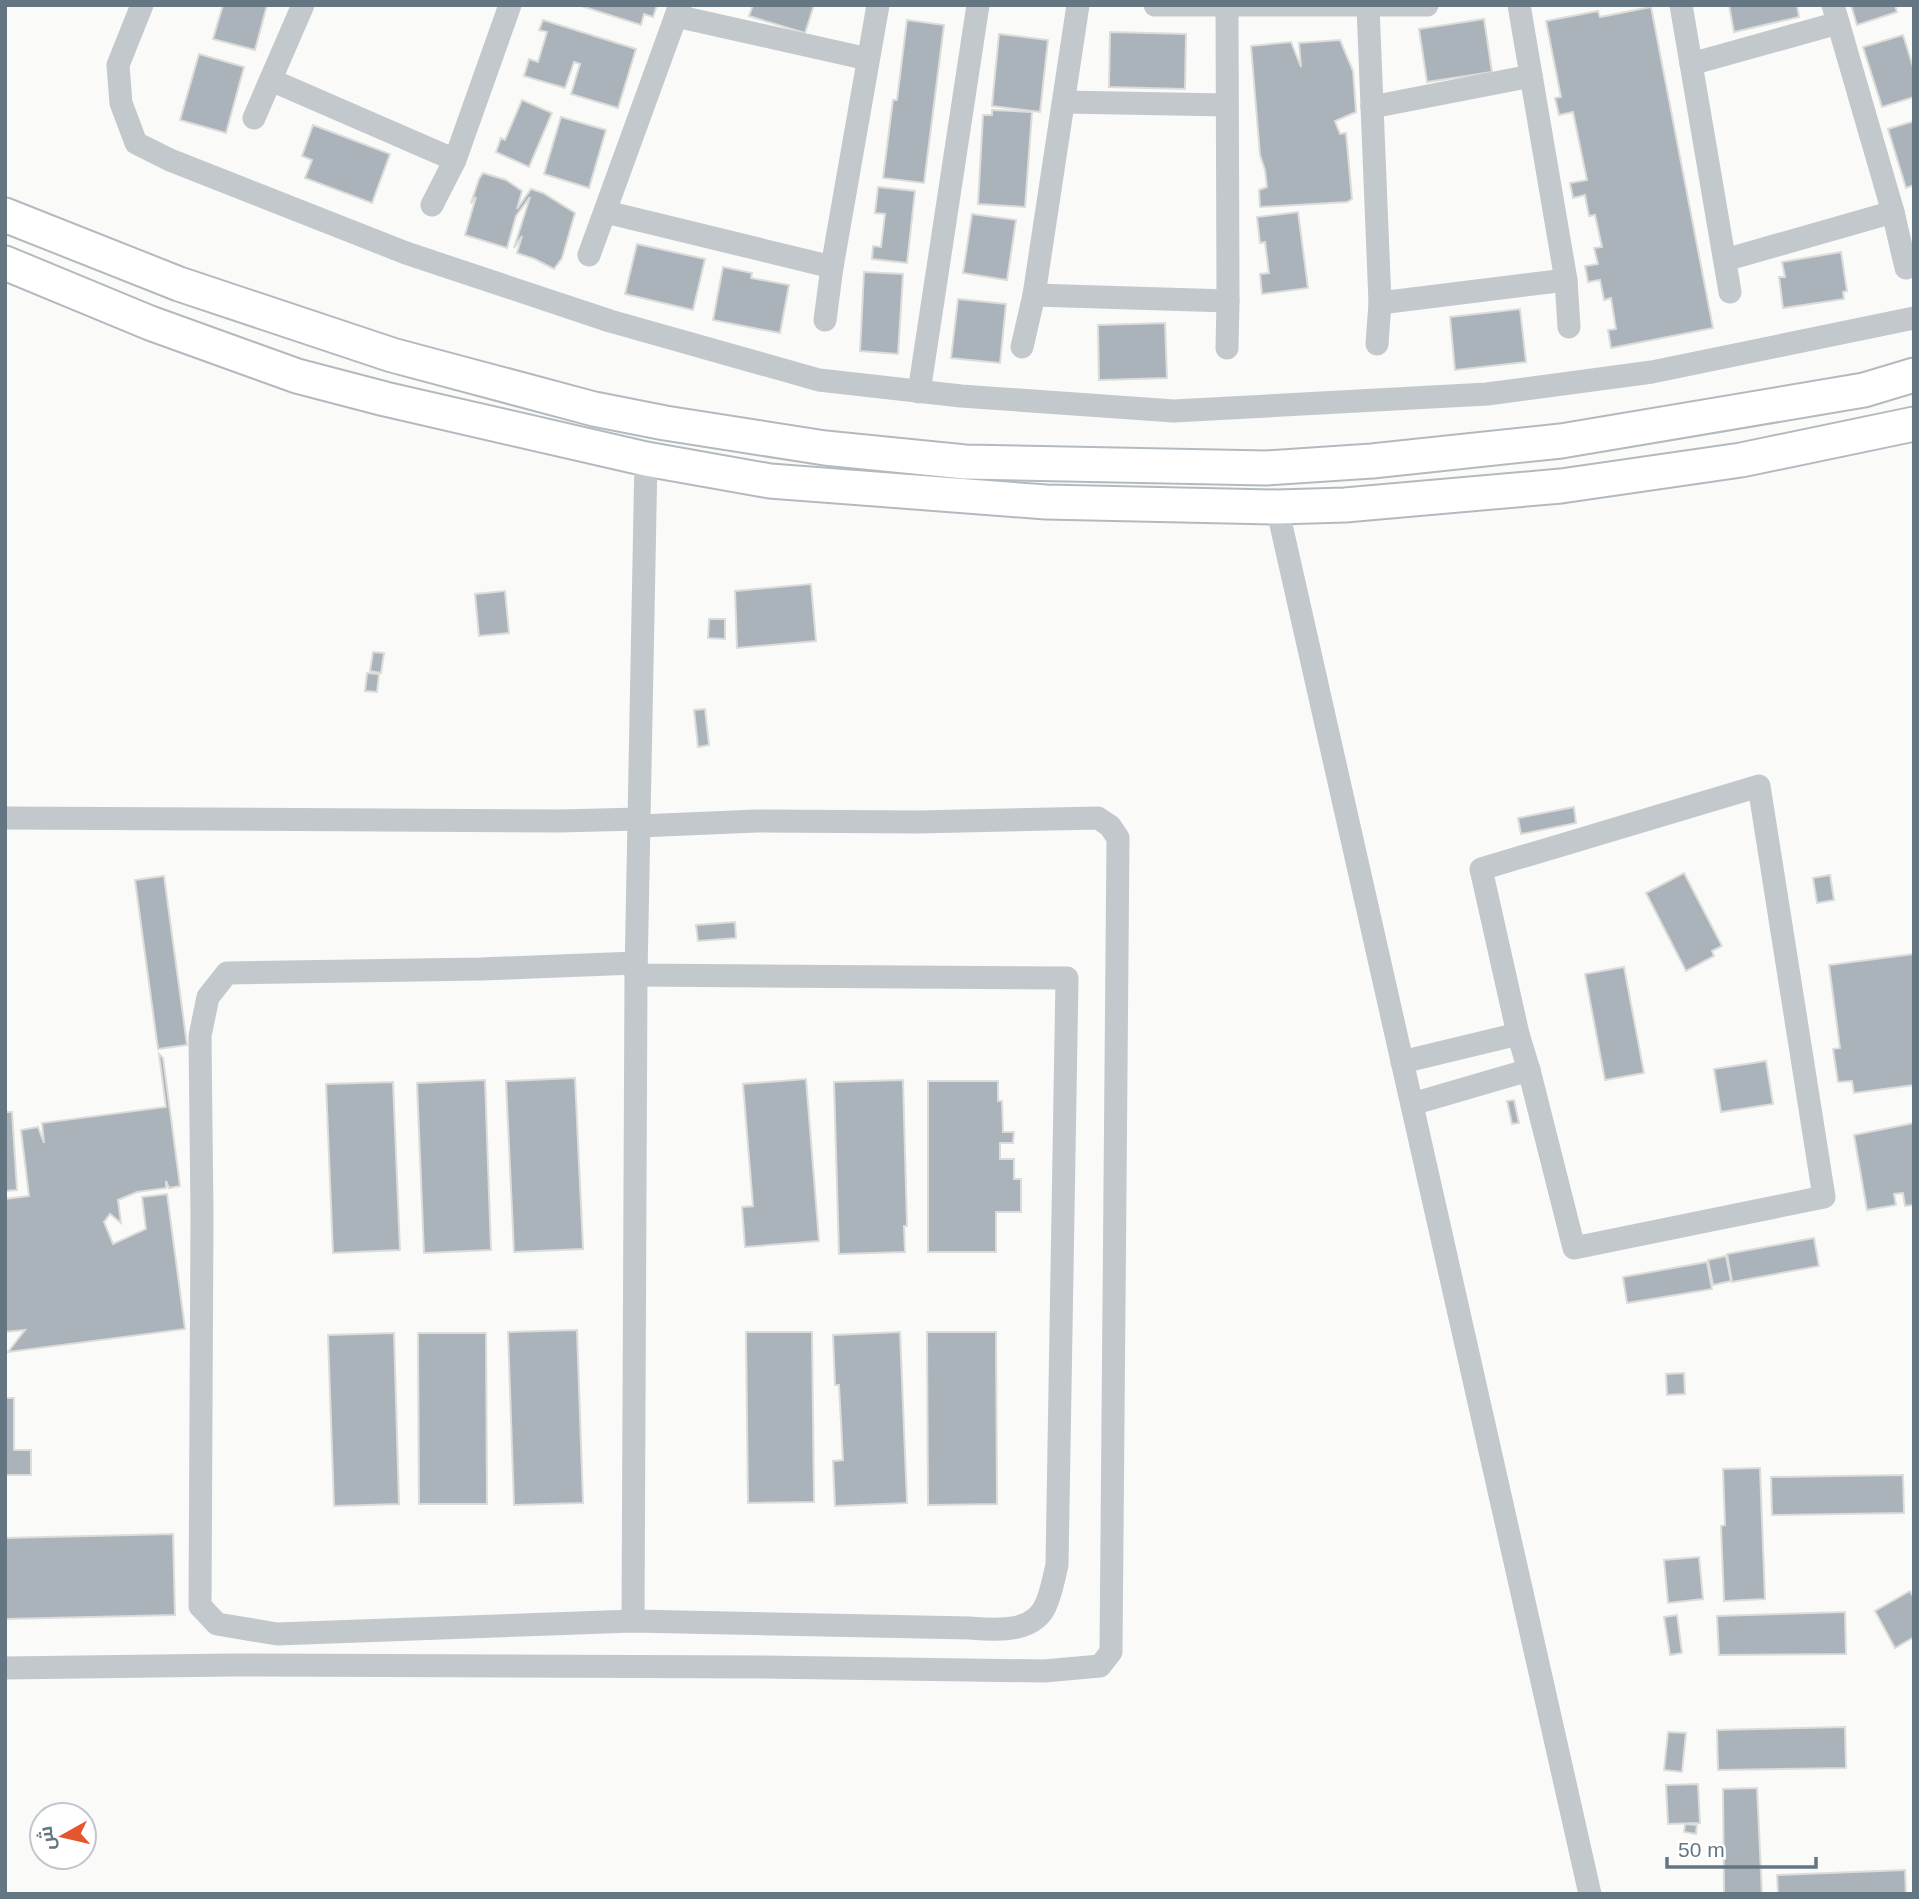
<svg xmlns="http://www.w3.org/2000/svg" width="1919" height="1899" font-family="Arial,Cairo,sans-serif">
<rect width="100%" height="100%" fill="#fafaf8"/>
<!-- building -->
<g fill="#aab3b9" stroke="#dcdcda" stroke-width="2">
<polygon points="223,5 267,5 255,50 213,39"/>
<polygon points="578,5 657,5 653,17 644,14 641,25"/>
<polygon points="753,5 814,5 805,33 749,16"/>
<polygon points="1729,5 1797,5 1799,17 1734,32"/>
<polygon points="1851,5 1895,5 1897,12 1857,25"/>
<polygon points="1651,7 1713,328 1611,348 1608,330 1616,329 1611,298 1604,300 1600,280 1588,282 1585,266 1598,264 1594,248 1602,247 1595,215 1589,216 1585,195 1573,198 1570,183 1587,180 1573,112 1559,115 1555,98 1561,97 1546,21 1598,11 1600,17"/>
<polygon points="1484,19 1492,72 1427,82 1419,29"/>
<polygon points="543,20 636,49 618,108 571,94 580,64 574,62 565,88 524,76 529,59 538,62 547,32 539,30"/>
<polygon points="907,20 944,25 924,183 883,178 893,100 897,100"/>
<polygon points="1110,32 1186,34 1185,89 1109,87"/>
<polygon points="999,34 1048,40 1040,112 992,106"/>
<polygon points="1903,35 1914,70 1914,97 1882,107 1863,47"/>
<polygon points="1340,40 1353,71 1356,112 1335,121 1340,134 1346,133 1352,199 1347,202 1260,207 1259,190 1267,187 1265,170 1260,155 1251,46 1291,42 1301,67 1299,43"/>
<polygon points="199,54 244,67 226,133 180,120"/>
<polygon points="522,100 552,113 529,167 496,152 501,138 505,140"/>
<polygon points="992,110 1032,112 1025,207 978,204 983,115 992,115"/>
<polygon points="561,117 606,130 589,188 544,174"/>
<polygon points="1914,121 1914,185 1906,188 1888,129"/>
<polygon points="313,125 390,154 372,203 305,178 312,160 302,156"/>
<polygon points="483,173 506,180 522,191 517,209 531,189 543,193 575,213 562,258 554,269 535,259 517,253 522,236 514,248 530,197 516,216 507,248 465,235 476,197 471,203 479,179"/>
<polygon points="878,187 915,191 907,263 872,259 873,246 881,247 885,214 875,213"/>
<polygon points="1298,212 1308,288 1262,294 1260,274 1269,273 1265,242 1260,243 1257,217"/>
<polygon points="972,214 1016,220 1007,280 963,273"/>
<polygon points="637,244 705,259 693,310 625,294"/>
<polygon points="1841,252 1847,291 1843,292 1844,299 1783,308 1779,277 1785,277 1782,262"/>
<polygon points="723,267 752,273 751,278 789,285 780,333 713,320"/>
<polygon points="864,272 903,274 898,354 860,351"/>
<polygon points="958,299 1006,304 1000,363 951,358"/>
<polygon points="1520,309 1526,362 1455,370 1450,317"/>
<polygon points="1165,323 1167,378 1099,380 1098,325"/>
<polygon points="811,584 816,641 737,648 735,591"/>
<polygon points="505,591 509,633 479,636 475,594"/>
<polygon points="709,619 725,619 725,639 708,638"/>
<polygon points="373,652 384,653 381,673 370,671"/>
<polygon points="367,673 379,674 377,692 365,691"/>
<polygon points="705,709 709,745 698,747 694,710"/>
<polygon points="1574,807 1576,823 1521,834 1518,818"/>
<polygon points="1684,873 1722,946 1712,951 1714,956 1686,971 1646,893"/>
<polygon points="1830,875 1834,900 1817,903 1813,878"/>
<polygon points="164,876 187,1045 158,1049 135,880"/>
<polygon points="735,922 736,938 698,941 696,925"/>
<polygon points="1914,954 1914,1085 1854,1093 1852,1081 1838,1082 1833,1049 1840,1048 1829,965"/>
<polygon points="1624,967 1644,1073 1605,1080 1585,974"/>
<polygon points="159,1054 163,1058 180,1186 169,1188 166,1181 166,1188 137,1192 118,1200 121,1223 110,1214 104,1222 113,1244 146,1229 142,1197 167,1194 185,1329 8,1352 25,1330 5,1332 5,1199 29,1196 21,1130 38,1127 44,1143 42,1123 166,1107"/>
<polygon points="1766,1061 1773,1104 1721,1112 1714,1069"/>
<polygon points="575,1078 583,1249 514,1252 506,1081"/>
<polygon points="806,1079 819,1241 745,1247 742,1207 753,1206 743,1084"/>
<polygon points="485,1080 491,1250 424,1253 417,1083"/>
<polygon points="903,1080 907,1226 904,1226 905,1252 839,1254 834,1082"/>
<polygon points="928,1081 998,1081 998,1101 1002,1101 1003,1132 1014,1132 1013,1143 1000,1143 1000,1159 1014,1159 1014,1179 1021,1179 1021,1212 996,1212 996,1252 928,1252"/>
<polygon points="393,1082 400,1250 333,1253 326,1084"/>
<polygon points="1514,1100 1519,1123 1512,1124 1507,1101"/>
<polygon points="5,1112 12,1112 17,1190 5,1191"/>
<polygon points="1914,1123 1914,1205 1905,1206 1903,1193 1894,1194 1896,1205 1867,1210 1854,1135"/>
<polygon points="1814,1238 1819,1266 1732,1282 1727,1254"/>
<polygon points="1726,1256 1731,1281 1713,1285 1708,1260"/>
<polygon points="1707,1262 1712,1289 1627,1303 1623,1277"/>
<polygon points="577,1330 583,1503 514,1505 508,1332"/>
<polygon points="746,1332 812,1332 814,1502 748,1503"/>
<polygon points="900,1332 907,1503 835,1506 833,1461 843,1460 839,1385 835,1385 833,1335"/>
<polygon points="927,1332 996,1332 997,1504 928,1505"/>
<polygon points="394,1333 399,1504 334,1506 328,1335"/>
<polygon points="418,1333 486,1333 487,1504 419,1504"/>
<polygon points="1684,1373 1685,1394 1667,1395 1666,1374"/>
<polygon points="5,1398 14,1398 14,1450 31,1450 31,1475 5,1475"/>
<polygon points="1760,1468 1765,1599 1724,1601 1721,1526 1725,1525 1723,1469"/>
<polygon points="1903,1475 1904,1513 1772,1515 1771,1477"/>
<polygon points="173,1534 175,1615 5,1619 5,1538"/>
<polygon points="1699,1557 1703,1599 1668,1603 1664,1560"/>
<polygon points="1910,1591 1914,1598 1914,1637 1895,1648 1875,1611"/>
<polygon points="1845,1612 1846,1654 1719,1655 1717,1616"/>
<polygon points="1677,1615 1682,1653 1670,1655 1664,1617"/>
<polygon points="1845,1727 1846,1768 1718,1770 1717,1730"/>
<polygon points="1668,1732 1686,1733 1682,1772 1664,1770"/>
<polygon points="1698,1784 1700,1823 1668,1824 1666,1785"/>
<polygon points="1757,1788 1762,1894 1724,1894 1723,1789"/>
<polygon points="1685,1824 1697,1825 1696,1834 1684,1832"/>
<polygon points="1905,1870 1906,1894 1778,1894 1777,1875"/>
</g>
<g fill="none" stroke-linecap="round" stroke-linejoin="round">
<defs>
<g id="secondary">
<polyline points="5,215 179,284 392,355 594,409 665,423 825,448 965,462 1266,468 1372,461 1561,441 1864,390 1914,375"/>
<polyline points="5,263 150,323 297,376 385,399 646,459 770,481 1046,502 1277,507 1345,505 1561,486 1741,460 1914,424"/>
</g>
</defs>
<!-- secondary casing -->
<use href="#secondary" stroke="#b3babf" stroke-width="37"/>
<!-- street -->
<g stroke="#c3c8cc" stroke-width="23">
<polyline points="142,5 118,65 121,103 136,143 170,160 406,253 610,321 819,380 961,396 1174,411 1487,394 1652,372 1914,318"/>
<polyline points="1155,5 1427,5"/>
<polyline points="1519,5 1566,280 1569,327"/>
<polyline points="1681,5 1730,292"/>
<polyline points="1833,5 1893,212 1906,268"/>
<polyline points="1368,7 1380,303 1377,344"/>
<polyline points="676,16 868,59"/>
<polyline points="1691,64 1838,23"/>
<polyline points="271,80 455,160"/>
<polyline points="1064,102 1227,105"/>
<polyline points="1372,107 1531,76"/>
<polyline points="254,118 303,5"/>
<polyline points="432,205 455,160 510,5"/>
<polyline points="606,212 832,267 878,5"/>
<polyline points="589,255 680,5"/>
<polyline points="1725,260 1893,212"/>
<polyline points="1034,295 1228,301"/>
<polyline points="1380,303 1566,280"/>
<polyline points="825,320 832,267"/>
<polyline points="1022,347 1034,295 1078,5"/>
<polyline points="1227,348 1228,301 1227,7"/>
<polyline points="919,392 978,5"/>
<polyline points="1277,507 1590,1894"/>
<polygon points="1759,786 1824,1197 1574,1248 1529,1070 1518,1034 1481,869"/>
<polyline points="5,818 559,821 639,819"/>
<path d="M636 975 1067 978 1057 1565C1054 1577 1052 1590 1047 1602 1036 1634 996 1630 970 1628L633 1621 277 1634 217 1624 200 1606 202 1215 200 1036 208 997 227 973 481 969 636 963"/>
<polyline points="1402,1062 1518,1034"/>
<polyline points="1412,1104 1529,1070"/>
<polyline points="633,1621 636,975 646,459"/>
<polyline points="5,1668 232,1665 763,1667 1044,1671 1100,1666 1111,1652 1118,838 1110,826 1098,818 918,822 757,821 639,826"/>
</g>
<!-- secondary -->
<use href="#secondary" stroke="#fff" stroke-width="33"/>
</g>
<!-- border -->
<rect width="1919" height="1899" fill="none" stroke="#657683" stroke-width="14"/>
<!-- north arrow -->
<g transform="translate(63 1836) rotate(262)"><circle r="33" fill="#ffffff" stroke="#c1c8cd" stroke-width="2"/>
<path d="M0-5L12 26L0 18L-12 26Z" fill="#e4572e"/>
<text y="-10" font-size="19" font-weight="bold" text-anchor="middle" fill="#657683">ش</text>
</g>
<!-- scale -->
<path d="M1667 1857v10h149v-10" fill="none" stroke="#657683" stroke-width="3.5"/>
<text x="1678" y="1857" font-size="21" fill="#657683" stroke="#ffffff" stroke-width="5" paint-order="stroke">50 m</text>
</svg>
